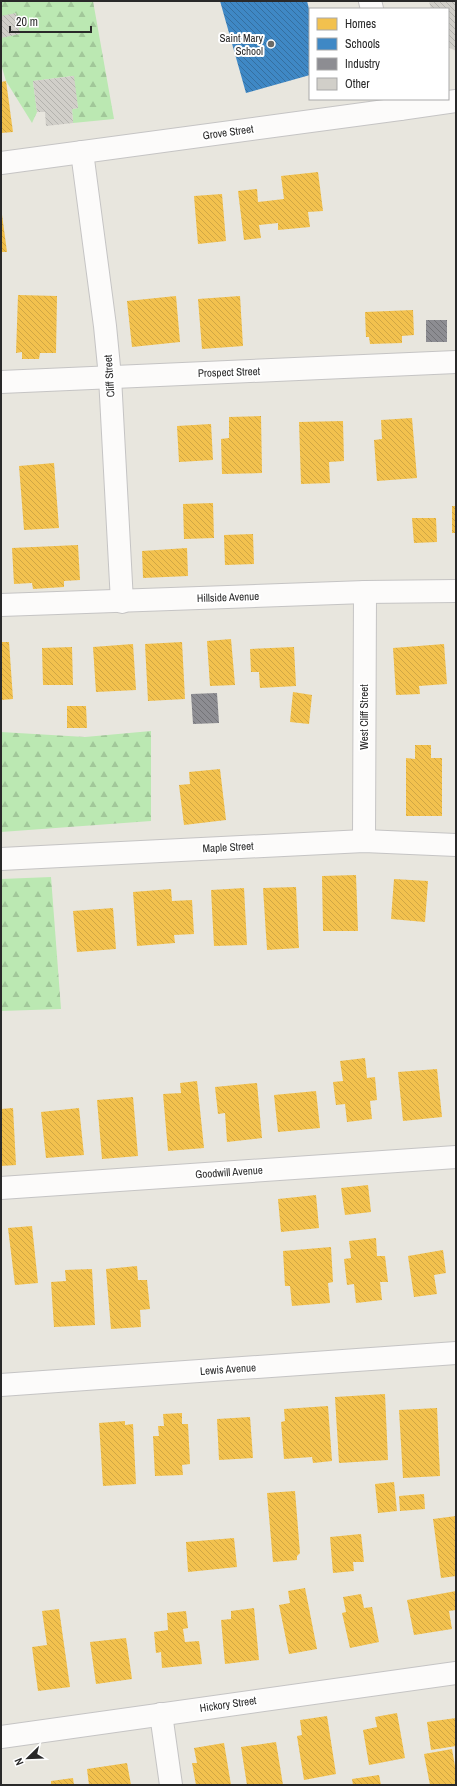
<svg xmlns="http://www.w3.org/2000/svg" width="457" height="1786" font-family="'Archivo Narrow',sans-serif">
<defs>
<pattern id="forest-firs" width="22" height="20" patternUnits="userSpaceOnUse"><rect width="22" height="20" fill="#bbe8b2"/><path d="M5 1l3.5 6h-7zM16 11l3.5 6h-7z" fill="#a1c799"/></pattern>
<pattern id="homes-back-hatch" width="6" height="6" patternUnits="userSpaceOnUse"><rect width="6" height="6" fill="#f2c14e"/><path d="M-1 5l2 2M0 0l6 6M5-1l2 2" fill="none" stroke="#d0a644"/></pattern>
<pattern id="schools-back-hatch" width="6" height="6" patternUnits="userSpaceOnUse"><rect width="6" height="6" fill="#3f88c5"/><path d="M-1 5l2 2M0 0l6 6M5-1l2 2" fill="none" stroke="#356fa0"/></pattern>
<pattern id="industry-back-hatch" width="6" height="6" patternUnits="userSpaceOnUse"><rect width="6" height="6" fill="#8d8d92"/><path d="M-1 5l2 2M0 0l6 6M5-1l2 2" fill="none" stroke="#737377"/></pattern>
<pattern id="building-back-hatch" width="6" height="6" patternUnits="userSpaceOnUse"><rect width="6" height="6" fill="#d1cfc9"/><path d="M-1 5l2 2M0 0l6 6M5-1l2 2" fill="none" stroke="#b3b2ad"/></pattern>
</defs>
<rect width="100%" height="100%" fill="#e8e6de"/>
<!-- forest -->
<g fill="url(#forest-firs)">
<polygon points="1,1 93,1 114,119 73,123 72,109 78,108 73,76 33,81 37,112 32,123 6,81 1,64"/>
<polygon points="151,731 151,821 1,832 1,732 85,737"/>
<polygon points="51,877 61,1009 1,1011 1,879"/>
</g>
<!-- homes -->
<g fill="url(#homes-back-hatch)">
<polygon points="6,81 13,132 1,133 1,82"/>
<polygon points="318,172 323,211 308,212 310,227 278,230 278,223 259,225 261,238 244,240 238,191 257,189 258,202 284,199 281,176"/>
<polygon points="222,194 226,241 198,244 194,196"/>
<polygon points="1,207 7,252 1,252"/>
<polygon points="18,295 57,296 56,353 40,353 39,359 22,359 22,352 16,353"/>
<polygon points="176,296 180,342 132,347 127,301"/>
<polygon points="240,296 243,346 202,349 198,299"/>
<polygon points="413,310 414,335 402,336 402,343 370,344 369,337 366,337 365,312"/>
<polygon points="261,416 262,473 222,474 221,439 229,438 229,417"/>
<polygon points="412,418 417,478 377,481 374,440 382,439 381,420"/>
<polygon points="343,421 344,461 329,462 330,483 301,484 299,422"/>
<polygon points="211,424 213,460 179,462 177,426"/>
<polygon points="54,463 59,528 24,530 19,466"/>
<polygon points="213,503 214,538 184,539 183,504"/>
<rect x="452" y="506" width="4" height="27"/>
<polygon points="412,518 436,518 437,542 414,543"/>
<polygon points="253,534 254,564 225,565 224,535"/>
<polygon points="78,545 80,580 64,581 64,587 33,589 32,583 14,584 12,548"/>
<polygon points="187,548 188,576 143,578 142,551"/>
<polygon points="231,639 235,685 210,686 207,641"/>
<polygon points="1,642 9,642 13,699 1,700"/>
<polygon points="182,642 185,699 148,701 145,644"/>
<polygon points="133,644 136,690 96,692 93,647"/>
<polygon points="444,644 447,684 419,686 420,694 396,695 393,648"/>
<polygon points="72,647 73,685 43,685 42,648"/>
<polygon points="294,647 296,686 260,688 259,672 251,672 250,649"/>
<polygon points="293,692 312,695 309,724 290,722"/>
<polygon points="67,706 86,706 87,728 67,728"/>
<polygon points="415,745 431,745 431,758 442,758 442,816 406,816 406,758 415,759"/>
<polygon points="220,769 226,820 184,825 179,785 190,784 189,772"/>
<polygon points="356,875 358,931 323,931 322,876"/>
<polygon points="394,879 428,881 425,922 391,919"/>
<polygon points="296,887 299,948 267,950 263,888"/>
<polygon points="244,888 247,945 214,946 211,890"/>
<polygon points="171,889 172,901 192,900 194,934 174,935 175,943 137,946 133,892"/>
<polygon points="113,908 116,949 77,952 73,911"/>
<polygon points="365,1058 367,1078 375,1077 377,1100 370,1101 372,1119 347,1122 345,1104 336,1105 333,1082 343,1081 340,1061"/>
<polygon points="437,1069 442,1117 403,1121 398,1072"/>
<polygon points="197,1081 204,1148 168,1151 163,1094 181,1093 180,1083"/>
<polygon points="257,1083 262,1138 227,1142 225,1113 218,1114 215,1087"/>
<polygon points="316,1091 320,1128 278,1132 274,1095"/>
<polygon points="133,1097 138,1156 102,1159 97,1100"/>
<polygon points="13,1108 16,1165 1,1166 1,1109"/>
<polygon points="79,1108 84,1155 46,1158 41,1112"/>
<polygon points="368,1185 371,1212 345,1215 341,1188"/>
<polygon points="316,1195 319,1228 281,1232 278,1199"/>
<polygon points="32,1226 38,1283 15,1285 8,1228"/>
<polygon points="376,1238 377,1256 385,1256 388,1282 380,1282 382,1300 356,1303 354,1284 347,1285 344,1259 351,1258 349,1241"/>
<polygon points="331,1247 333,1282 328,1283 330,1303 292,1306 290,1286 285,1286 283,1251"/>
<polygon points="443,1250 446,1273 434,1275 437,1294 414,1297 408,1256"/>
<polygon points="137,1266 138,1280 147,1280 150,1309 140,1310 141,1327 111,1329 106,1269"/>
<polygon points="92,1269 95,1325 54,1327 51,1282 66,1281 65,1270"/>
<polygon points="385,1394 388,1460 339,1463 335,1397"/>
<polygon points="328,1406 332,1461 313,1463 312,1457 284,1459 281,1422 285,1421 284,1409"/>
<polygon points="437,1408 440,1476 403,1478 399,1410"/>
<polygon points="182,1413 182,1424 188,1424 190,1464 182,1465 183,1475 155,1476 153,1436 159,1436 158,1426 164,1426 163,1414"/>
<polygon points="250,1417 253,1458 219,1460 217,1419"/>
<polygon points="125,1421 125,1425 133,1424 136,1484 103,1486 99,1423"/>
<polygon points="394,1482 397,1511 378,1513 375,1484"/>
<polygon points="295,1491 300,1553 297,1556 297,1560 273,1562 267,1493"/>
<polygon points="424,1494 425,1509 400,1511 399,1496"/>
<polygon points="456,1516 456,1576 441,1578 433,1519"/>
<polygon points="361,1534 364,1562 353,1562 354,1571 333,1573 330,1537"/>
<polygon points="234,1538 237,1567 188,1572 186,1542"/>
<polygon points="305,1588 317,1649 289,1654 279,1605 290,1603 288,1591"/>
<polygon points="456,1591 456,1610 449,1611 452,1629 414,1635 407,1600"/>
<polygon points="361,1594 364,1608 372,1607 379,1642 350,1648 342,1613 346,1612 343,1597"/>
<polygon points="254,1608 259,1660 225,1664 221,1620 231,1619 231,1611"/>
<polygon points="59,1609 70,1687 38,1691 32,1647 47,1645 42,1611"/>
<polygon points="186,1611 188,1628 183,1629 185,1642 199,1641 202,1664 162,1668 161,1652 156,1653 154,1632 168,1630 167,1613"/>
<polygon points="126,1638 132,1679 96,1684 90,1642"/>
<polygon points="397,1713 405,1758 369,1765 363,1730 377,1727 375,1717"/>
<polygon points="327,1716 336,1774 304,1780 297,1736 302,1735 300,1720"/>
<polygon points="456,1718 456,1746 431,1750 427,1722"/>
<polygon points="276,1742 283,1785 247,1785 241,1747"/>
<polygon points="224,1743 231,1785 196,1785 192,1763 197,1763 194,1748"/>
<polygon points="452,1749 456,1772 456,1785 430,1785 424,1754"/>
<polygon points="127,1763 131,1785 89,1785 87,1769"/>
<polygon points="379,1775 381,1785 353,1785 352,1779"/>
<polygon points="73,1778 74,1785 51,1785 51,1781"/>
</g>
<!-- schools -->
<polygon fill="url(#schools-back-hatch)" points="220,1 307,1 310,13 310,75 246,93"/>
<!-- industry -->
<g fill="url(#industry-back-hatch)">
<rect x="426" y="320" width="21" height="22"/>
<polygon points="217,693 219,723 193,724 191,694"/>
</g>
<!-- building -->
<g fill="url(#building-back-hatch)">
<polygon points="429,1 456,1 456,51 448,47 448,9 431,9"/>
<polygon points="16,13 20,34 1,38 1,16"/>
<polygon points="74,76 78,108 72,109 73,123 46,126 45,112 37,112 33,81"/>
</g>
<g fill="none" stroke-linecap="round" stroke-linejoin="round">
<defs>
<g id="minor">
<polyline points="82,152 105,326 110,377 122,602"/>
<polyline points="1,163 400,109"/>
<polyline points="1,382 456,362"/>
<polyline points="1,605 365,592 456,591"/>
<polyline points="364,841 365,592"/>
<polyline points="1,859 364,841 456,845"/>
<polyline points="1,1188 456,1157"/>
<polyline points="161,1714 171,1785"/>
<polyline points="1,1737 456,1673"/>
</g>
<g id="tertiary">
<polyline points="370,1 372,9"/>
<polyline points="398,99 400,109 456,101"/>
</g>
<polyline id="secondary" points="1,1385 456,1353"/>
</defs>
<!-- minor casing -->
<use href="#minor" stroke="#c5c4c4" stroke-width="24"/>
<!-- tertiary casing -->
<use href="#tertiary" stroke="#c5c4c4" stroke-width="24"/>
<!-- secondary casing -->
<use href="#secondary" stroke="#c5c4c4" stroke-width="24"/>
<!-- minor -->
<use href="#minor" stroke="#fcfbfa" stroke-width="22"/>
<!-- tertiary -->
<use href="#tertiary" stroke="#fcfbfa" stroke-width="22"/>
<!-- secondary -->
<use href="#secondary" stroke="#fcfbfa" stroke-width="22"/>
</g>
<!-- markers -->
<circle fill="#6c6b68" stroke="#fff" stroke-width="1.5" cx="271" cy="44" r="4"/>
<g text-anchor="middle" stroke-width="4" stroke-linejoin="round" paint-order="stroke">
<!-- poi labels -->
<g font-size="11" fill="#292929" stroke="#fff" text-anchor="end">
<text x="263" y="42">Saint Mary<tspan x="263" dy="13">School</tspan></text>
</g>
<!-- street labels -->
<g font-size="11" fill="#292929" stroke="#fff">
<text transform="translate(228 132) rotate(-8)" y="4">Grove Street</text>
<text transform="translate(229 372) rotate(-2)" y="4">Prospect Street</text>
<text transform="translate(109 376) rotate(-94)" y="4">Cliff Street</text>
<text transform="translate(228 597) rotate(-2)" y="4">Hillside Avenue</text>
<text transform="translate(364 717) rotate(-90)" y="4">West Cliff Street</text>
<text transform="translate(228 847) rotate(-3)" y="4">Maple Street</text>
<text transform="translate(229 1172) rotate(-4)" y="4">Goodwill Avenue</text>
<text transform="translate(228 1369) rotate(-4)" y="4">Lewis Avenue</text>
<text transform="translate(228 1704) rotate(-8)" y="4">Hickory Street</text>
</g>
</g>
<!-- border -->
<rect width="457" height="1786" fill="none" stroke="#292929" stroke-width="4"/>
<!-- legend -->
<rect x="309" y="8" width="140" height="92" fill="#ffffff" stroke="#a9a9a9"/>
<rect x="317" y="18" width="20" height="12" fill="#f2c14e" stroke="#a9a9a9"/>
<text x="345" y="28" font-size="12" fill="#292929">Homes</text>
<rect x="317" y="38" width="20" height="12" fill="#3f88c5" stroke="#a9a9a9"/>
<text x="345" y="48" font-size="12" fill="#292929">Schools</text>
<rect x="317" y="58" width="20" height="12" fill="#8d8d92" stroke="#a9a9a9"/>
<text x="345" y="68" font-size="12" fill="#292929">Industry</text>
<rect x="317" y="78" width="20" height="12" fill="#d1cfc9" stroke="#a9a9a9"/>
<text x="345" y="88" font-size="12" fill="#292929">Other</text>
<!-- north arrow -->
<g transform="translate(28 1758) rotate(247)" stroke="#ffffff" stroke-width="3" paint-order="stroke">
<path d="M0-3L7 15L0 10L-7 15Z" fill="#292929"/>
<text y="-6" font-size="11" font-weight="bold" text-anchor="middle" fill="#292929">N</text>
</g>
<!-- scale -->
<path d="M10 26v6h81v-6" fill="none" stroke="#292929" stroke-width="2"/>
<text x="16" y="26" font-size="12" fill="#292929" stroke="#ffffff" stroke-width="3" paint-order="stroke">20 m</text>
</svg>
